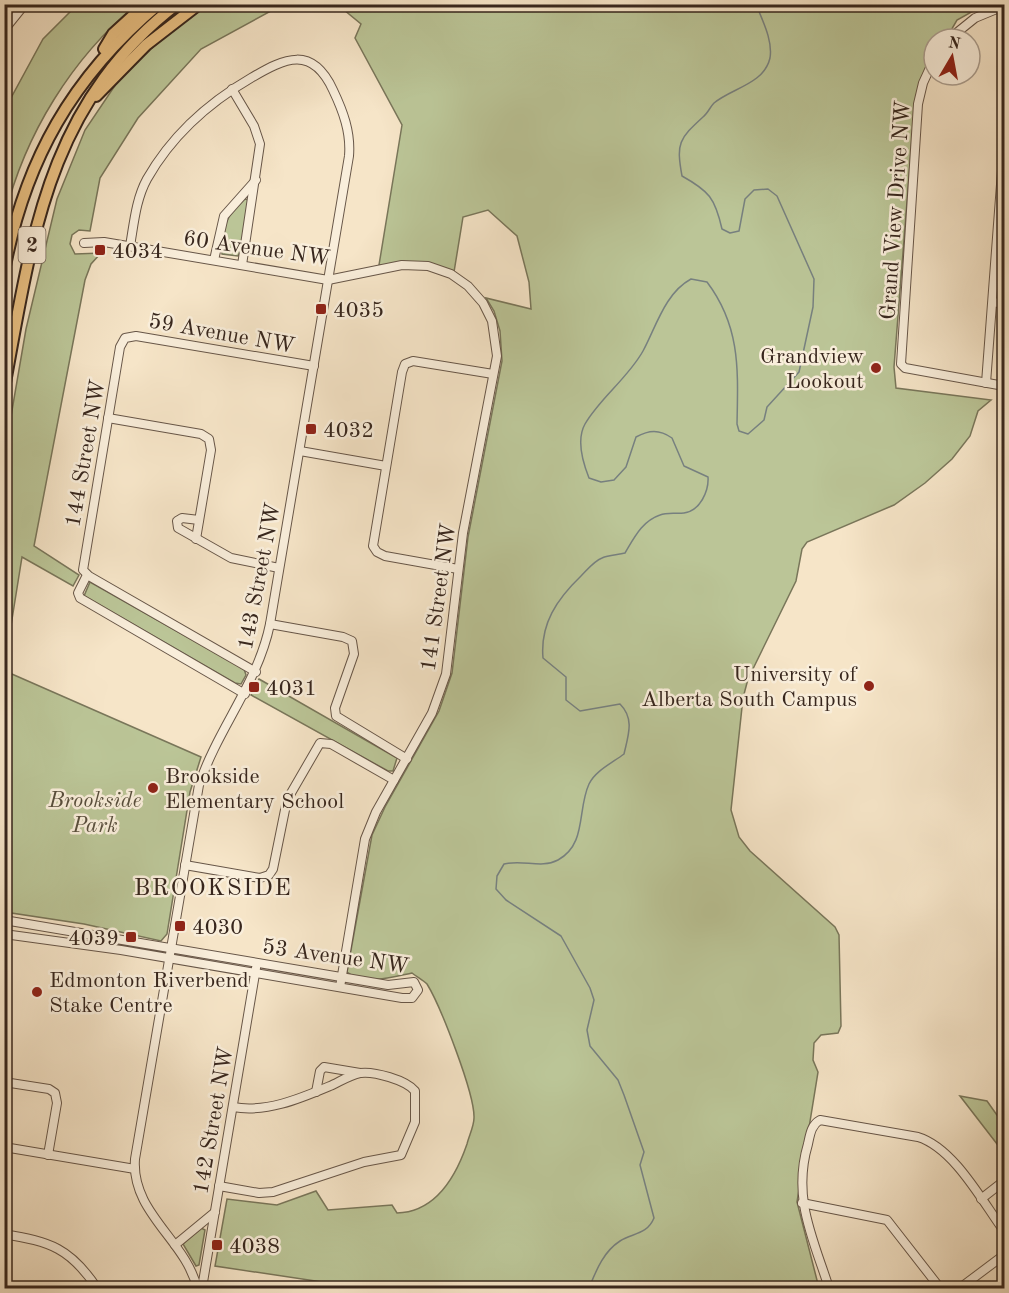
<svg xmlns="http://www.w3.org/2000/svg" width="1009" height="1293" font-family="'Old Standard TT',serif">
<rect width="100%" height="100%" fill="#f6e5c8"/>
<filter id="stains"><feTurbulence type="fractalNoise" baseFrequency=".00333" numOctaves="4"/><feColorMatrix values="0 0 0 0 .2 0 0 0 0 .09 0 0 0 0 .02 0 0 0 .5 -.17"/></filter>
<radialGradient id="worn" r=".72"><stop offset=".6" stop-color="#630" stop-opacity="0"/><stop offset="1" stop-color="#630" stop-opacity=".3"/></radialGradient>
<!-- green -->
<g fill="#bbc597" stroke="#79765a" stroke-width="1.5">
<path d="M78 4 136 5C72 58 25 134 5 215V109L43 39Z"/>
<polygon points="206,4 282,5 201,49 138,118 100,178 90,231 79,230 72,235 70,244 75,254 101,253 91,264 85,280 34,546 79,575 73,586 22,557 5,663 5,451 26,329 57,199 85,130 120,78 168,33"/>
<path d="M338 5H984L957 20 946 39H934V58L920 82 914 113 894 367 896 388 991 400 978 411 970 436 952 459 925 483 894 505 807 542 802 549 796 581 748 679 743 698 731 810 739 837 750 851 835 927 839 935 841 1026 838 1033 821 1035 814 1043 813 1060 818 1072 797 1202 819 1288H362L215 1266 227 1199 277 1205 316 1191 328 1210 392 1205 397 1213C436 1212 456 1176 467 1144 469 1136 474 1126 474 1118 475 1094 440 1005 427 984 423 980 417 977 412 973 393 977 364 986 347 972L372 835 385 807 439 711 452 673 468 537 502 361 500 331 494 311 486 298 531 309 529 282 517 236 488 210 463 217 454 272 424 263 379 265 402 125 355 38 361 24Z"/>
<path d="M245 199 249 200 240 253 238 256 222 254C219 232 228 212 245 199Z"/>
<polygon points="90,582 244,669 246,675 241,684 235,683 84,596"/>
<polygon points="5,671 201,757 190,792 167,934 161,941 84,924 5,912"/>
<polygon points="259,679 397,758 393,771 388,771 251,695"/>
<polygon points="960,1096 987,1101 1004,1125 1004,1153"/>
<polygon points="201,1228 205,1230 199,1265 196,1266 183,1244"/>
</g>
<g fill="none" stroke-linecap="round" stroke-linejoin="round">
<!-- stream -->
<path stroke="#77807f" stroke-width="1.5" d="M589 1288C596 1271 603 1252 620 1241 632 1233 647 1235 654 1218L640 1165 644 1152 624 1095 618 1080 590 1046 587 1030 594 1000 590 988 561 936 506 900 496 889 497 876 504 864C523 859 541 869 558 860 587 844 577 810 589 784 595 771 612 763 624 754 628 736 635 719 620 704L580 711 566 700V677L543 658C540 624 557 599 581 576 587 570 594 561 602 558 609 555 618 555 625 553 634 538 642 521 660 515 667 512 676 514 684 513 700 511 709 491 708 477L684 466 672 438C659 429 649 430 636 437L626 467 614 480 601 482 589 478C583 463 576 440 585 424 600 398 628 378 643 351 656 327 665 293 691 279L707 282C741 327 738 371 737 424L739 431 748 434 764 420 767 407 799 372 813 307 814 279 777 196 768 189 754 190 745 199 739 231 730 233 722 229C715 198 709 191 682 176 676 143 679 139 703 117 708 113 710 107 714 103 732 88 764 84 770 58 773 40 762 20 756 4"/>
<defs>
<g id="minor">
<polyline points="4,30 25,4"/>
<polyline points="949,39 975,18 1004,6"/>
<polyline points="934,59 923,83 918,104 901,364 905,368 1004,386"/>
<polyline points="232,89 254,126 260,144 242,265"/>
<polyline points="84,243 104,242 328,280 402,265 428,266 451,274 468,286 483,303 492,321 497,356 463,533 446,674 432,713 376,812 365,839 340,987"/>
<path d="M130 246C134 223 136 199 147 179 172 135 208 103 251 78 285 58 312 45 333 90 343 111 351 132 349 156L270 624C258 683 218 728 199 785L135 1159C131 1213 186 1240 197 1288"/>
<polyline points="214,260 224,216 256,180"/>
<polyline points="993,302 1004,304"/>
<polyline points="986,383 1004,145"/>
<polyline points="108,418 201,434 209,439 211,450 196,539"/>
<polyline points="300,451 386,466"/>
<polyline points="199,520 182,518 177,521 178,528 231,558 279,568"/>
<polyline points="458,569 385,556 377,552 373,546 402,372 405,364 413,361 493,374"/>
<polyline points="87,575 78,593 80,598 245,694"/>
<polyline points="270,624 343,637 352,641 354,654 335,708 336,716 407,759"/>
<polyline points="256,672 89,576 83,570 120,347 125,338 136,336 314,366"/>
<polyline points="185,865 260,878 269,875 273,869 287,800 320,743 331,744 394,780"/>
<polyline points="4,920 388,985 414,982 418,990 412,998 402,998 121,950 4,934"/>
<polyline points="4,1082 49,1089 55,1093 57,1103 48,1155"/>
<polyline points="316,1092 320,1071 324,1067 360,1073"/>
<polyline points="4,1147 135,1169"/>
<path d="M219 1186 259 1193 273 1192 364 1162 401 1155 415 1122V1091C406 1080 374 1071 360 1073 350 1075 339 1082 330 1086 299 1099 266 1113 233 1107"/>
<polyline points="981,1199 1004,1181"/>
<polyline points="802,1203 887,1220 940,1288"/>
<path d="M4 1234C51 1242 70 1248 97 1288"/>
<polyline points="175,1245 215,1212"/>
<polyline points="202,1288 256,968"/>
<path d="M829 1288C813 1238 792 1198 808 1144 810 1135 811 1125 820 1120L918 1137C954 1148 982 1201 1004 1231"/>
<polyline points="960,1288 1004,1255"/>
</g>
<g id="highway">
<polyline points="104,49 113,34 146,4"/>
<polyline points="96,96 146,45 199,4"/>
<path d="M4 271C25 160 72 77 159 4"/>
<path d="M4 388C32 238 47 104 177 4"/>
<polyline points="4,920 5,920"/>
</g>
</defs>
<!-- minor casing -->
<use href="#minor" stroke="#675648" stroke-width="10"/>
<!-- highway casing -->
<use href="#highway" stroke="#37261d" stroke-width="14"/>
<!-- minor -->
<use href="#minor" stroke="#f9eedb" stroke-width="8"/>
<!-- highway -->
<use href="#highway" stroke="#ebc284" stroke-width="10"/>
</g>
<!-- markers -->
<g fill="#8f2418" stroke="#f9eedb" stroke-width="2">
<rect x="94" y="244" width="12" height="12" rx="3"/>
<rect x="315" y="303" width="12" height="12" rx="3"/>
<circle cx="876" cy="368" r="6"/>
<rect x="305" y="423" width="12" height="12" rx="3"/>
<circle cx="869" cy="686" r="6"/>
<rect x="248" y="681" width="12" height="12" rx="3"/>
<circle cx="153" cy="788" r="6"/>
<rect x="174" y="920" width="12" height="12" rx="3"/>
<rect x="125" y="931" width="12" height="12" rx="3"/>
<circle cx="37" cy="992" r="6"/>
<rect x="211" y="1239" width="12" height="12" rx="3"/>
</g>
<g text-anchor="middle" stroke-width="5" stroke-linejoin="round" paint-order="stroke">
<!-- shield labels -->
<rect fill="#f9eedb" stroke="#716256" stroke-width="1.5" x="18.5" y="227" width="27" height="36" rx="4.5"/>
<g font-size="21" font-weight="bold" fill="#37261d">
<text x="32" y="252">2</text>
</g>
<!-- street labels -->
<g font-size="22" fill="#37261d" stroke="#f9eedb">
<text transform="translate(894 210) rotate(-86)" y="8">Grand View Drive NW</text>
<text transform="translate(257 247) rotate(8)" y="8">60 Avenue NW</text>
<text transform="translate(222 332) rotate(10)" y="8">59 Avenue NW</text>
<text transform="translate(84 453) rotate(-80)" y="8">144 Street NW</text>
<text transform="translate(258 576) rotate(-79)" y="8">143 Street NW</text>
<text transform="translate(437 597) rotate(-82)" y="8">141 Street NW</text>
<text transform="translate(336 955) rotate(8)" y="8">53 Avenue NW</text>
<text transform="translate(212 1120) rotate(-80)" y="8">142 Street NW</text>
</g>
<!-- poi labels -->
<g font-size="22" fill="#37261d" stroke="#f9eedb" text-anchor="start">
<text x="112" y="258">4034</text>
<text x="333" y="317">4035</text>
<text x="864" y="363" text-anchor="end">Grandview<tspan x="864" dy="25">Lookout</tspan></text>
<text x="323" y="437">4032</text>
<text x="857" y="681" text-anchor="end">University of<tspan x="857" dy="25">Alberta South Campus</tspan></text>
<text x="266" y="695">4031</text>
<text x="165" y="783">Brookside<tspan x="165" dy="25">Elementary School</tspan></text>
<text x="192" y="934">4030</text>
<text x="119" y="945" text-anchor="end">4039</text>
<text x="49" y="987">Edmonton Riverbend<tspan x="49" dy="25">Stake Centre</tspan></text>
<text x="229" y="1253">4038</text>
</g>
<!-- park labels -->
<g font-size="22" font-style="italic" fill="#584e3c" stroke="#f9eedb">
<text x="95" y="807">Brookside<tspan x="95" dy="25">Park</tspan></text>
</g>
<!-- neighbourhood labels -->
<g font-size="24" letter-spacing="1.5" fill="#37261d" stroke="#f9eedb">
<text x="213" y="895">BROOKSIDE</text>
</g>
</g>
<!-- margin -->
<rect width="1009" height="1293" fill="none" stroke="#f6e5c8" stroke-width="24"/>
<rect x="6" y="6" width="997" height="1281" fill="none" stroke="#37261d" stroke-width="3"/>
<rect x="12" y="12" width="985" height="1269" fill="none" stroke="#37261d" stroke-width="1.5"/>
<!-- north arrow -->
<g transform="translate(952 57) rotate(10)"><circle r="28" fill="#f9eedb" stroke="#ab9e8f" stroke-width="1.5"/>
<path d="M0-4.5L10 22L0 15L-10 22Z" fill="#8f2418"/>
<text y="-9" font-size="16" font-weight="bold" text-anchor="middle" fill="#37261d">N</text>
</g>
<rect width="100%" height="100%" filter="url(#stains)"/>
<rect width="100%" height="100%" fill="url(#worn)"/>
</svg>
